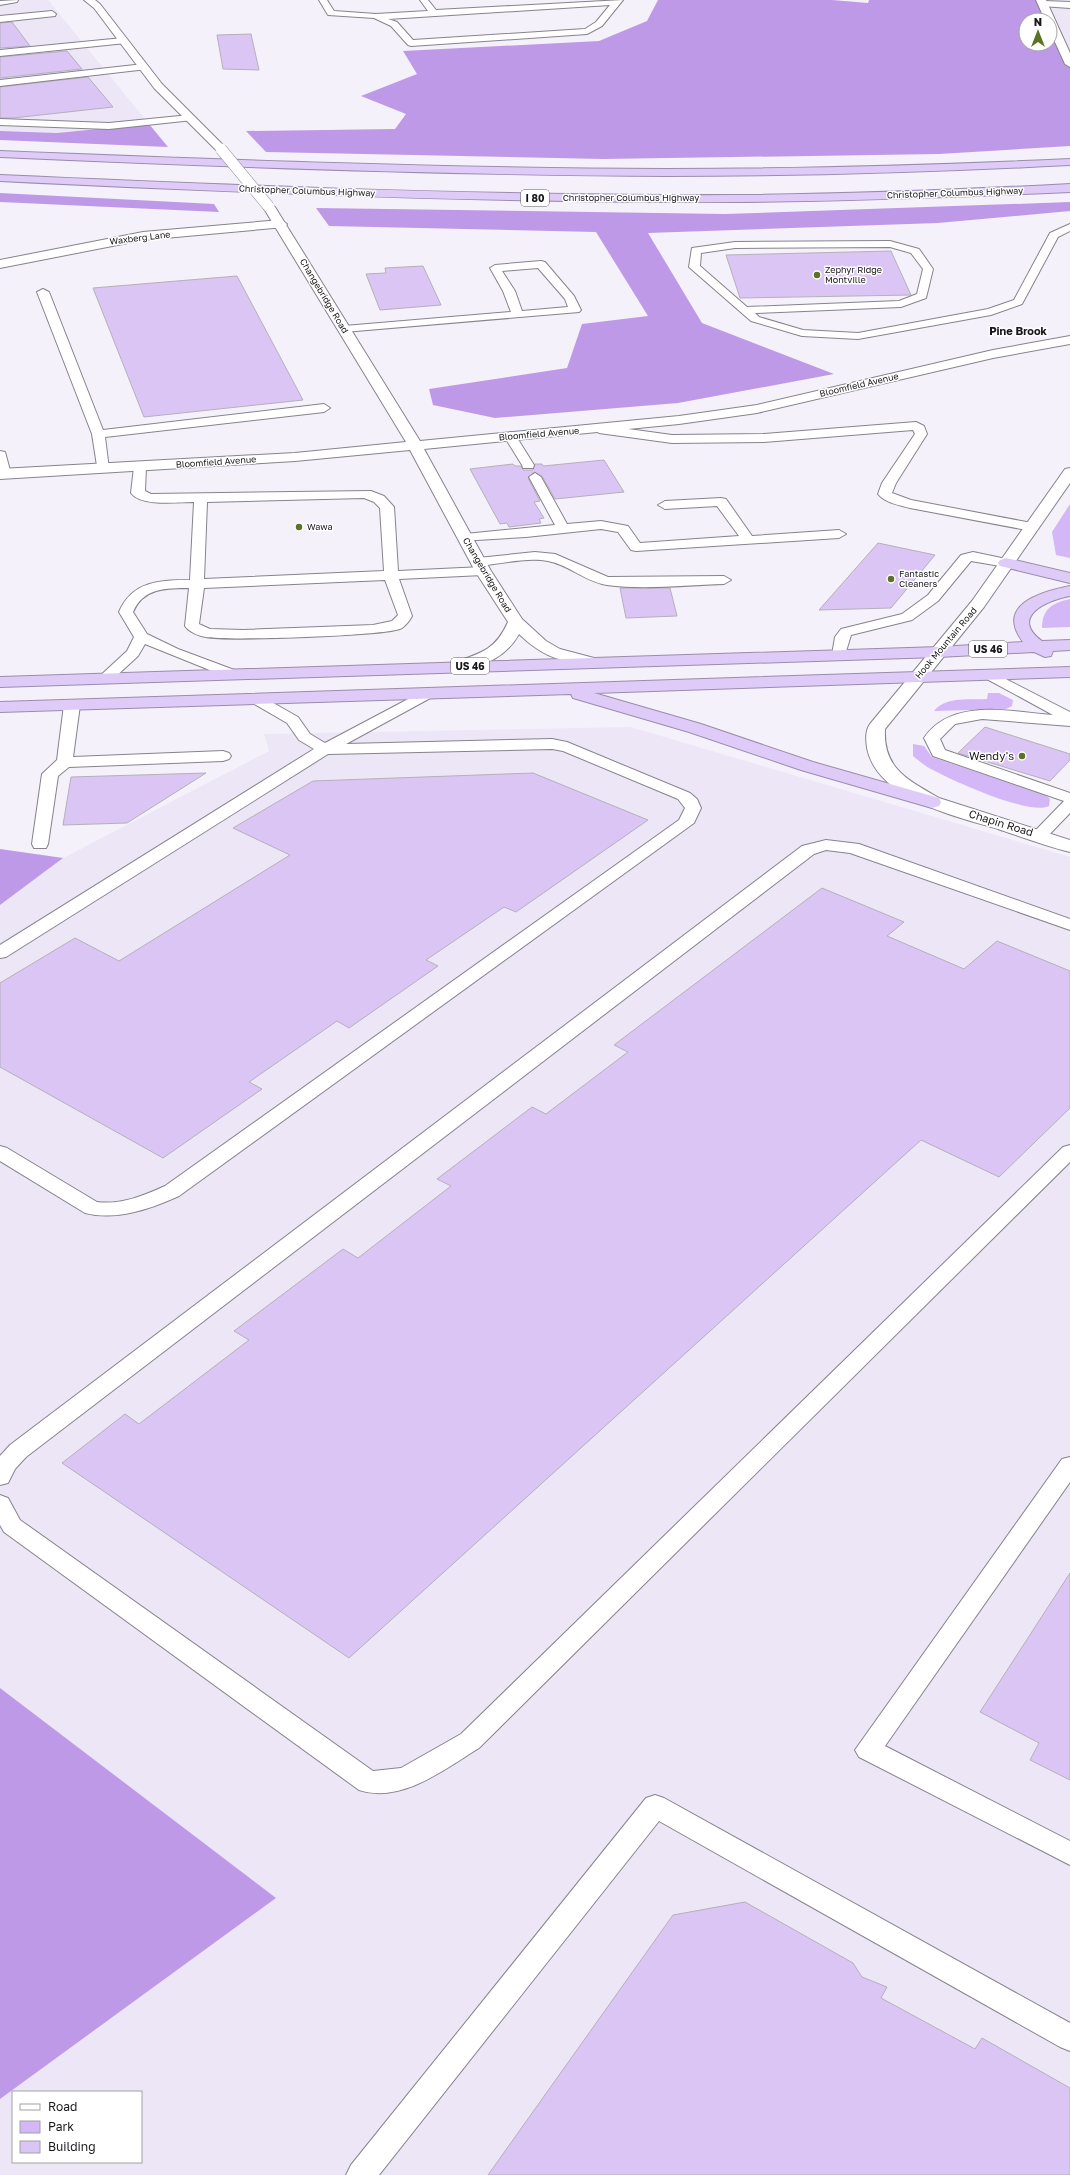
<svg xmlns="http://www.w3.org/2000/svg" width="1070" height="2175" font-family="'Golos Text',sans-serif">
<rect width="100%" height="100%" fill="#f5f1fb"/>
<!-- built -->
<g fill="#ede6f7" fill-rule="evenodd">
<polygon points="0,0 48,0 149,124 57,133 0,131"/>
<polygon points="1043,0 1070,0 1070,53"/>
<path d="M631 727 1070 857V2175H0V2099L276 1898 0 1688V905L63 858 269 751 264 734ZM13 2092H141V2162H13Z"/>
</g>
<!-- green -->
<g fill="#d4b7f7">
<polygon points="1070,504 1070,558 1056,555 1052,532"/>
<path d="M1070 599V627L1042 628C1042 609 1052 603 1070 599Z"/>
<path d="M988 693H999L1013 700 1012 706 1006 709 934 711C946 696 969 700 987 699Z"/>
<path d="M913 744 924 746 932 757 1046 795 1050 799 1049 806C1030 816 953 781 933 770 926 767 919 761 913 756Z"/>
</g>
<!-- forest -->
<g fill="#be99e7" fill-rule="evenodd">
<path d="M658 0H832L868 3 869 0H1043L1070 53V146L939 154 603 159 266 152 246 131 395 129 406 114 361 96 417 74 403 51 599 41 647 21ZM1026 20H1050V44H1026Z"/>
<polygon points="149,124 168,147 0,140 0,131 57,133"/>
<polygon points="0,193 214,204 219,212 0,202"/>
<polygon points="1070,202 1070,211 938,223 648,233 702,323 834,374 678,403 495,418 433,405 429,389 567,368 582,324 648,316 596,232 329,226 316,208 725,214"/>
<polygon points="0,849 63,858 0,905"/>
<polygon points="0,1688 276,1898 0,2099"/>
</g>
<!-- building -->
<g fill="#dbc5f5" stroke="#b4b0ba">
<polygon points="12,22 30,46 0,48 0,23"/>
<polygon points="251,34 259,70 223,69 217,35"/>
<polygon points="67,51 82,69 0,78 0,57"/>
<polygon points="88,77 113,107 13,118 0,118 0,87"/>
<polygon points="891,251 911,295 740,298 726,255"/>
<polygon points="423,266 441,305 380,310 366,274 386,273 385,268"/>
<polygon points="237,276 303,400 144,417 93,288"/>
<polygon points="604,460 624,492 555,499 542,476 534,472 528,478 540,501 534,502 544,518 539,519 541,523 509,527 507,523 500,524 470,469 513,464 515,466 521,466 523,470 533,470 535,464 542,464 543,466"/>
<polygon points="878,543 935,555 891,608 819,610"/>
<polygon points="620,588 670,588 677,616 626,618"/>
<polygon points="985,727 1070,754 1070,760 1050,781 958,753"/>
<polygon points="206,773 127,823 63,825 71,777"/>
<polygon points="533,773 648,820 516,912 504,907 426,960 438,966 349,1028 337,1021 249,1082 262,1089 163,1158 0,1067 0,983 75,938 119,961 290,855 233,828 313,781"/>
<polygon points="822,888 904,922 887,936 964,969 997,941 1070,971 1070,1108 999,1177 921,1140 349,1658 62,1463 125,1414 139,1424 249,1340 234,1331 343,1249 358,1258 451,1186 437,1179 532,1107 546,1114 628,1052 614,1045"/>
<polygon points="1070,1573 1070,1780 1030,1760 1039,1743 980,1712"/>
<polygon points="745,1902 853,1963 862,1977 887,1987 881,1998 975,2049 982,2038 1070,2088 1070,2175 488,2175 673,1915"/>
</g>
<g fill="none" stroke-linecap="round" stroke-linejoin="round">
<defs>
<g id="lane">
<polygon points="18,0 17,2 0,5 0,1"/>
<path d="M319 0H327L334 11 376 14 428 11 420 0H428L436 10 623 0 602 26 587 34 411 46 408 45 391 26 374 18 328 15ZM610 5 596 22 585 29 413 40 397 22 388 19Z"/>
<polygon points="1044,1 1070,2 1070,8 1041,6 1040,4"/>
<polygon points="52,11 56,14 55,16 0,22 0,16"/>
<polygon points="123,38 126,39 126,43 0,56 0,50"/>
<polygon points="144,64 148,67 147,69 0,86 0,80"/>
<polygon points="190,115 193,116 193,120 109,129 0,125 0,119 109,123"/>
<path d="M1070 224V231L1058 237 1022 304 991 315 858 339 802 336 751 321 689 267 692 248 735 242 890 241 919 249 933 269 926 298 901 307 755 313 759 317 803 330 858 333 988 309 1014 300 1050 233ZM890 247 911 253 923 269 917 294 899 301 747 307 700 266 701 253 735 248Z"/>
<path d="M541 261 545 262 574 296 581 310 579 312 344 332 338 329 344 326 511 312 503 291 490 268 495 265ZM538 268 565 299 568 307 522 311 515 291 502 271Z"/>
<polygon points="43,289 49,292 103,430 324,404 330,408 324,412 105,437 109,469 108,472 98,472 92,434 37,292"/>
<path d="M916 422 924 426 927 434 896 483 892 493 911 500 1037 524 1039 527 1037 530 1032 531 910 508C899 505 885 503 878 494L882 483 915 434 913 430 764 442 672 443 599 433 593 429 599 425 672 435 764 434Z"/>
<polygon points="510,432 514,433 534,465 533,468 523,468 522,465 504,436"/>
<path d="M140 463 146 467 145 491 151 494 371 491 384 496 394 507 398 571 483 567 490 571 483 575 399 579 412 616C410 620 406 625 402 628 391 636 226 641 206 637 199 636 189 632 185 626L189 588C166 588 143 588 133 612L147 634 178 649 237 671 239 674 237 677H227L145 644 138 656 111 681H101L99 678 101 675 127 651 134 637 119 612C132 581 160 580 190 580L194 502C179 502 141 507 131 493L134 467ZM364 498 374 502 380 508 384 571 204 579 207 502ZM385 580 398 615 392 621 373 625 243 630 210 629 199 624 204 588Z"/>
<polygon points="535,473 541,477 567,524 601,521 628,526 640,543 739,536 717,506 665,509 658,505 665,501 721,498 726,499 752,536 839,530 846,534 839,538 636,551 631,550 618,532 601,529 526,537 460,541 458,538 460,535 465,534 555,525 529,477"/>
<path d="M535 552 555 554 608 577 724 576 731 580 724 584C688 585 643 590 607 585 586 582 569 565 548 561 527 557 500 564 478 566L471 562 478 558Z"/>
<polygon points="973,552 1011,560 1013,563 1006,567 971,561 938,601 912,620 851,635 844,658 834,658 832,655 835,637 841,629 902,614 928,595 961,555"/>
<path d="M990 671 1070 712V726L982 719 955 724 940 739 945 750 1070 793V813L1045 839H1033L1031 835 1064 801 933 756 924 738C952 697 1011 712 1053 715L985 678 983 675 985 672Z"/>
<path d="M429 688 434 690 437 693 434 696 346 744 552 739 567 742 690 793 697 799 701 808 694 823 179 1196C150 1209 117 1221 85 1213L0 1161V1146L7 1148 97 1202C121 1205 143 1196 165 1186L679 820 685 808 678 799 563 751 552 749 328 754 6 957 0 958V945L314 749 299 740 287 723 251 702 248 699 251 696H261L298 717 310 734 325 743Z"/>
<polygon points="72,700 77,702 80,705 73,757 223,751 229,753 231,756 229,759 223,761 69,767 58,776 48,844 46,848 34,848 32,844 42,774 57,760 64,705 67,702"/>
<polygon points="826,840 859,844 1070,919 1070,930 850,853 826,850 814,854 26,1457 15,1469 8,1483 0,1485 0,1456 10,1445 802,846"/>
<path d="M1070 1145V1162L479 1748C445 1769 401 1804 359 1790L4 1532 0 1525V1495L8 1498 20 1520 373 1771 401 1768 461 1734 1063 1147Z"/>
<polygon points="1070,1457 1070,1482 885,1746 1070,1841 1070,1865 859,1757 855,1750 1062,1459"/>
<polygon points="655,1795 664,1798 1070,2023 1070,2051 1060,2047 659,1821 379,2175 346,2175 351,2165 646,1798"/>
</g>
<g id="street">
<polygon points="281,220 287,224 285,227 143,240 0,268 0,260 143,232"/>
<polygon points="0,451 5,452 11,474 8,477 0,478"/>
</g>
<g id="secondary">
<polygon points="84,0 95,0 100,4 162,84 227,149 225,151 217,151 154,88 94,8"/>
<polygon points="1036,0 1046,0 1070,53 1070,67 1065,64 1050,31 1050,20 1045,20"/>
<path d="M269 203 275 207 420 441 679 416 757 405 993 350 1070 336V344L993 358 757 413 679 424 424 449 491 571 522 619 546 641 560 649 594 658 597 662 594 666 588 667C557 659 543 657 519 634 506 657 486 665 461 671L455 670 452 666 455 662C482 653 496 649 508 622L475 571 410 450 295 461 0 479V469L295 453 406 442 263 207Z"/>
<path d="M1070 468V483L984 607 885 729C883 769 908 780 939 798L1070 840V852C1046 846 1022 837 998 829 955 816 877 799 867 748 866 740 865 731 870 724L972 601 1065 469Z"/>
</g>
<g id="highway">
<path d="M0 151C222 160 444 168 667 169 801 169 936 165 1070 159V165C936 172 801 176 667 176 444 175 222 167 0 157Z"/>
<path d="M0 175C222 185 444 194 667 195 801 196 936 191 1070 184V192C936 198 801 203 667 202 444 201 222 192 0 181Z"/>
<polygon points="1006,558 1070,573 1070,583 1000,566 998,563 1000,560"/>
<path d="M1070 586V596C1047 600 1009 617 1042 641L1070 640V650L1053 651 1051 656 1045 657 1034 652 939 657 0 687V677L939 647 1023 642C995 605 1040 592 1070 586Z"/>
<polygon points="1070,667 1070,677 594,693 701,724 813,762 939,798 941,802 939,806 932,808 801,770 689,732 573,698 571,694 0,712 0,702"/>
</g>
</defs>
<!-- lane casing -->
<use href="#lane" stroke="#86838b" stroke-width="2"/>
<!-- street casing -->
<use href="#street" stroke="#86838b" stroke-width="2"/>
<!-- secondary casing -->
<use href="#secondary" stroke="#86838b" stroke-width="2"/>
<!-- highway casing -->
<use href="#highway" stroke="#9a8cab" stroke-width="2"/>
<!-- lane -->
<use href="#lane" fill="#fff" fill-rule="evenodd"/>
<!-- street -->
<use href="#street" fill="#fff" fill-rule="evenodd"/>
<!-- secondary -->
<use href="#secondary" fill="#fff" fill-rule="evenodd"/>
<!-- highway -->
<use href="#highway" fill="#dfcbf8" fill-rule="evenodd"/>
<defs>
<polyline id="secondary-bridge" points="221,149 269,207"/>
</defs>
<!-- secondary-bridge casing -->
<use href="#secondary-bridge" stroke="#86838b" stroke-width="12" stroke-linecap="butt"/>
<!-- secondary-bridge -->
<use href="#secondary-bridge" stroke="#fff" stroke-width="11"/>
</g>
<!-- markers -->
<g fill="#5b7325" stroke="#fff" stroke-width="1.5">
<circle cx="817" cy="275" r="4"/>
<circle cx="299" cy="527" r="4"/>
<circle cx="891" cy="579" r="4"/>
<circle cx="1022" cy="756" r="4"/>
</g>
<g text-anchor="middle" stroke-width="3" stroke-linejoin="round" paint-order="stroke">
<!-- far-street labels -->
<g font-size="9" fill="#19171b" stroke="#fff">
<text transform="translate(307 191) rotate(2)" y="3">Christopher Columbus Highway</text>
<text transform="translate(955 193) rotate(-2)" y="3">Christopher Columbus Highway</text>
<text x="631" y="201">Christopher Columbus Highway</text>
<text transform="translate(140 238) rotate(-7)" y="3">Waxberg Lane</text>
<text transform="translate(324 296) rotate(59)" y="3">Changebridge Road</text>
<text transform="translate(859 385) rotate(-13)" y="3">Bloomfield Avenue</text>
<text transform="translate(539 434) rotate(-5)" y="3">Bloomfield Avenue</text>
<text transform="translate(216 462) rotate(-4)" y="3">Bloomfield Avenue</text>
<text transform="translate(487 575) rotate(59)" y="3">Changebridge Road</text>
<text transform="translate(946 643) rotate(-50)" y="3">Hook Mountain Road</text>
</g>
<!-- far-poi labels -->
<g font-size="9" fill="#19171b" stroke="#fff" text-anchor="start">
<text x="825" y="273">Zephyr Ridge<tspan x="825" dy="10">Montville</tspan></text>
<text x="307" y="530">Wawa</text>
<text x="899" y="577">Fantastic<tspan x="899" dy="10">Cleaners</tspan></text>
</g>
<!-- shield labels -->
<g fill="#fff" stroke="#5e5d5f" stroke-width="1">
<rect x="521" y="190" width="28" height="16" rx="3"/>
<rect x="969" y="641" width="38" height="16" rx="3"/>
<rect x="451" y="658" width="38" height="16" rx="3"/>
</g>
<g font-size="10" font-weight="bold" fill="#19171b">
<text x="535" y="202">I 80</text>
<text x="988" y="653">US 46</text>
<text x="470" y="670">US 46</text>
</g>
<!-- far-quarter labels -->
<g font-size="11" font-weight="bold" fill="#19171b" stroke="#fff">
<text x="1018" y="335">Pine Brook</text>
</g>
<!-- poi labels -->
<g font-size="11" fill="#19171b" stroke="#fff" text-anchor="end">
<text x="1014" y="760">Wendy's</text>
</g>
<!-- street labels -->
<g font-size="11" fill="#19171b" stroke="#fff">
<text transform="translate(1001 823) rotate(17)" y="4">Chapin Road</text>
</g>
</g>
<!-- legend -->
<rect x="12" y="2091" width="130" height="72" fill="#ffffff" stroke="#a3a2a4"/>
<rect x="20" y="2104" width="20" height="6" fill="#ffffff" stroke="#a3a2a4"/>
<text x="48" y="2111" font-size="12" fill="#19171b">Road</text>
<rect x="20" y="2121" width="20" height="12" fill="#d4b7f7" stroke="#a3a2a4"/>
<text x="48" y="2131" font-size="12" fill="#19171b">Park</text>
<rect x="20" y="2141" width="20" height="12" fill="#dbc5f5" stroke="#a3a2a4"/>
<text x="48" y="2151" font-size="12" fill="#19171b">Building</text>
<!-- north arrow -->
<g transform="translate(1038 32)"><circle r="19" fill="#ffffff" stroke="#a3a2a4"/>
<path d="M0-3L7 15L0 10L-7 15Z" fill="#5b7325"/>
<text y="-6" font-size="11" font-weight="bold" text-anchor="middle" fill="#19171b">N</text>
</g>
</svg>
